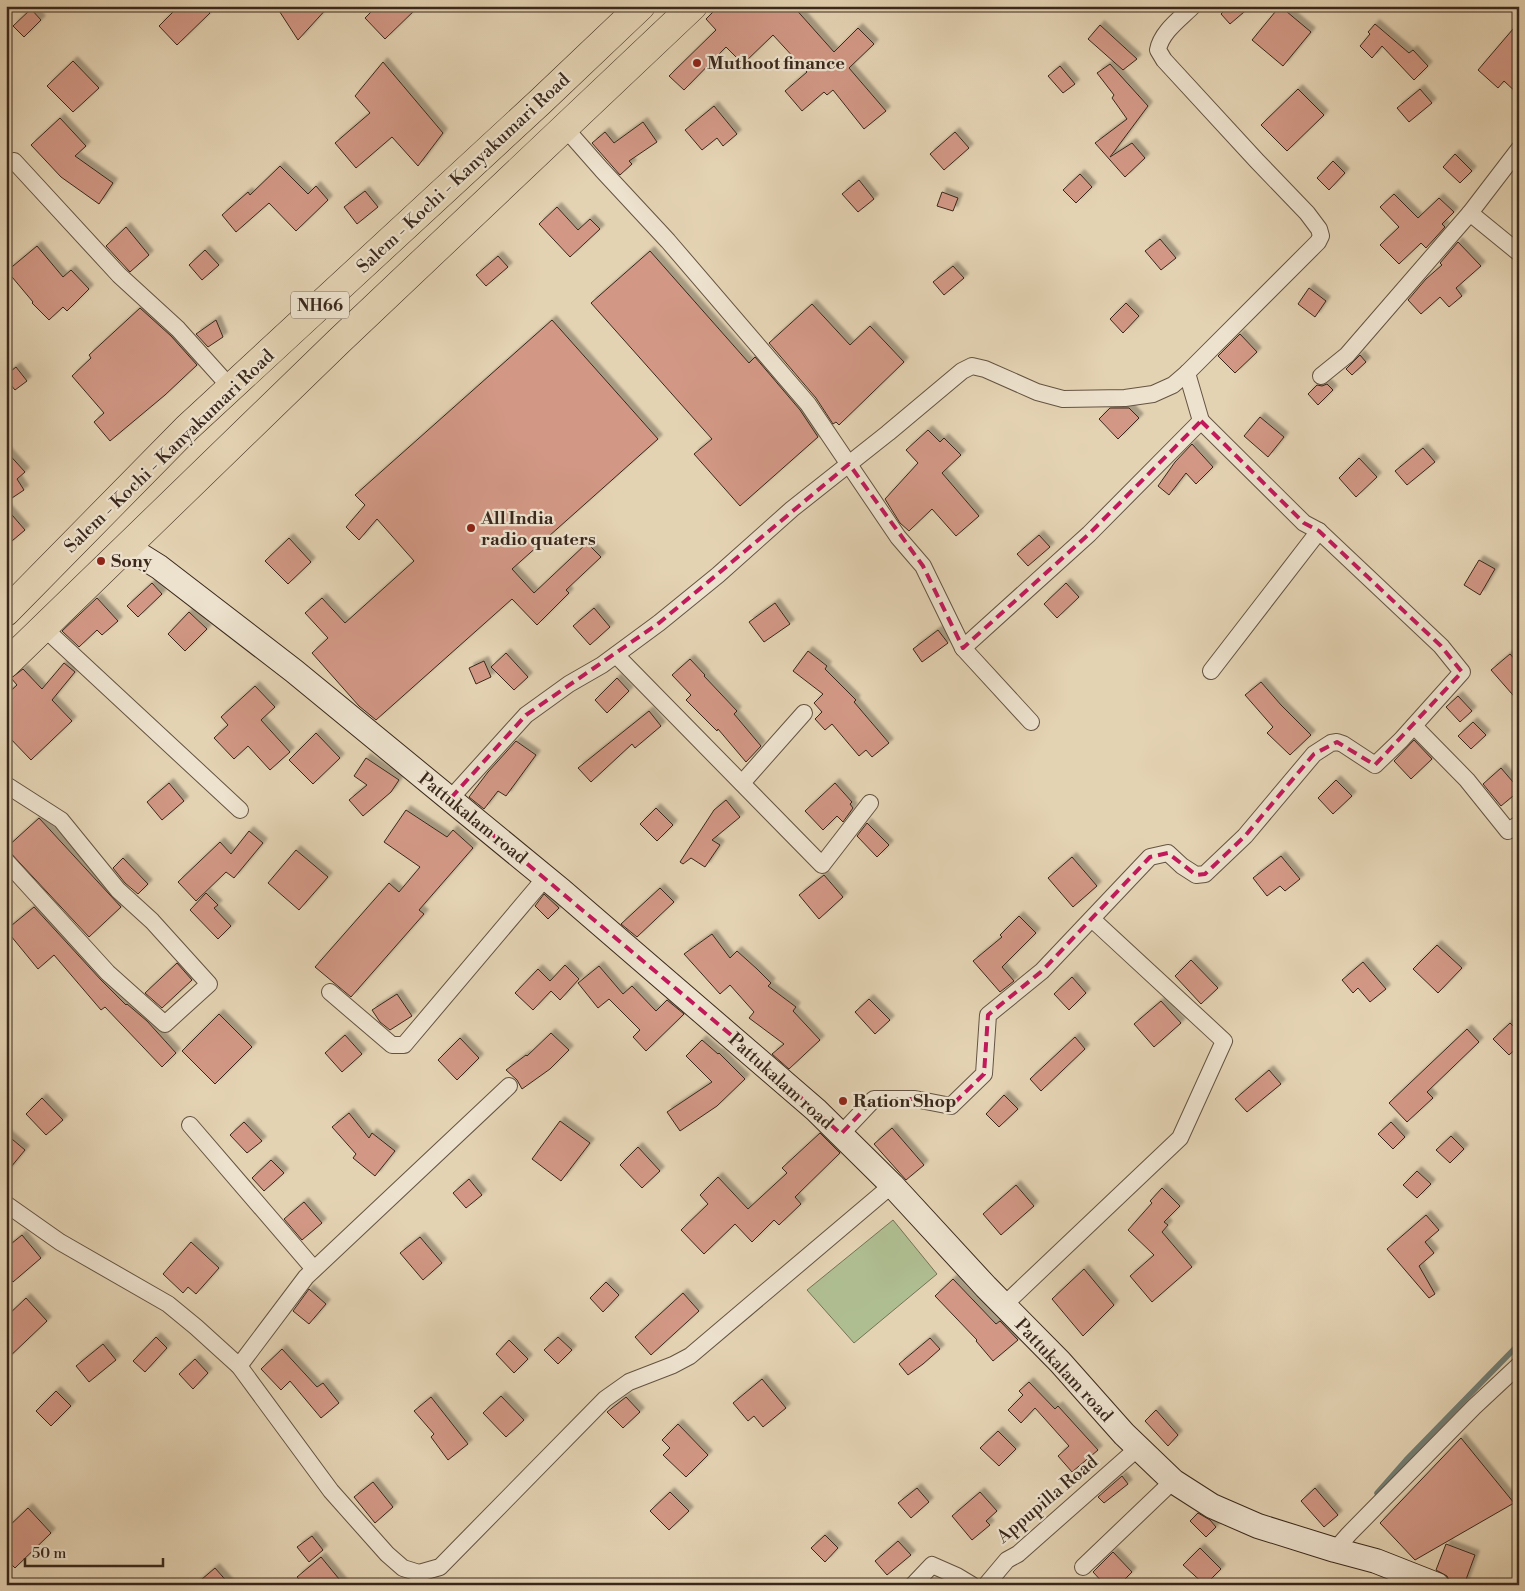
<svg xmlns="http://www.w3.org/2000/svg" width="1525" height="1591" font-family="'Libre Bodoni',serif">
<defs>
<filter id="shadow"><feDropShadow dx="4.5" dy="-4.5" stdDeviation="1" flood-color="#0004"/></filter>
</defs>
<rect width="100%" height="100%" fill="#e4d3b3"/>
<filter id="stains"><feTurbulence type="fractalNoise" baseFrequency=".004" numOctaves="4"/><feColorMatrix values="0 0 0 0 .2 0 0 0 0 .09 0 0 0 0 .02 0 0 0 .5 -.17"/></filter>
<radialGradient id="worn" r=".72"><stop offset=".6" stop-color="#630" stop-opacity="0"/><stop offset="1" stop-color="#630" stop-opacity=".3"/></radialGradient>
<!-- green -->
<polygon fill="#afbe91" stroke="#747356" points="893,1220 937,1274 854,1343 807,1290"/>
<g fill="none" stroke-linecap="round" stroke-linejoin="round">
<!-- stream -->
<polyline stroke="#717e75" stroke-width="5.5" points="1377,1493 1406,1460 1519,1344"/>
</g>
<!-- building -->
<g fill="#d29885" stroke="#3a281c" filter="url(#shadow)">
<polygon points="179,6 203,6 210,13 177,45 159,26"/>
<polygon points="276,6 329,6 298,40"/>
<polygon points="377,6 419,6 385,39 365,18"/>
<polygon points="719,6 793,6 834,52 858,28 874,44 849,68 886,111 864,129 833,90 827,95 824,92 802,111 785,91 807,72 773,35 743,64 726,47 684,90 669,76 716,30 706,19"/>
<polygon points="1229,6 1251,6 1230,24 1221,14"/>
<polygon points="1280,6 1311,32 1283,66 1252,40"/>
<polygon points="31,9 41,20 24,37 13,26"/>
<polygon points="1519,22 1519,95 1504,81 1498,88 1478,70"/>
<polygon points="1375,24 1409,53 1413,50 1428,66 1414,80 1382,46 1372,58 1360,46 1370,34 1368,32"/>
<polygon points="1100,25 1137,59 1123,70 1088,39"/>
<polygon points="73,61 99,88 73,112 47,86"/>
<polygon points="383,62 443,133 418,166 392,137 356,168 335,143 370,113 355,96"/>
<polygon points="1110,64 1148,106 1110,157 1132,143 1145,158 1125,177 1095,143 1127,119 1112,98 1114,95 1097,73"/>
<polygon points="1060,66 1075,84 1063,93 1048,76"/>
<polygon points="1298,89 1324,115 1287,151 1261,125"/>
<polygon points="1420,89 1432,103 1409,122 1397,108"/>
<polygon points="714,106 737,134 723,146 717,138 702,150 685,130"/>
<polygon points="60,118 86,146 75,156 113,183 99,204 61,177 31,145"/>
<polygon points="643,122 657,142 629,161 632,164 620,175 592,143 605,132 614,143"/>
<polygon points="955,132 969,148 944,170 930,154"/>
<polygon points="1455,154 1472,171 1460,183 1443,167"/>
<polygon points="1333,161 1345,173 1329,190 1317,178"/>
<polygon points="280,166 308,194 316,186 328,200 296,231 269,203 236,232 222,215 248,192 250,195"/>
<polygon points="1080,174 1092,187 1076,203 1063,190"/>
<polygon points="859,180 874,199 858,212 842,194"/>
<polygon points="365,191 378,207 357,224 344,207"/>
<polygon points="942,192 958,198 953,211 937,206"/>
<polygon points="1394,194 1418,218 1439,198 1454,212 1442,224 1445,227 1426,248 1421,243 1399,264 1380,245 1399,227 1380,207"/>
<polygon points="557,207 578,230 590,219 600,229 570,257 539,224"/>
<polygon points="126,227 149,255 130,272 106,246"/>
<polygon points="1160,239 1176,258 1161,270 1145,251"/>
<polygon points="1458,242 1481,266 1456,288 1462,296 1449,307 1440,297 1421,314 1408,300 1426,279 1442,265 1440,263"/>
<polygon points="37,246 63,277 71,270 89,289 67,311 63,307 49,320 32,303 33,302 7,271"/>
<polygon points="205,250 219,265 202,280 189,265"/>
<polygon points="650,251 749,363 755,357 800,410 818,437 740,506 694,454 712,439 591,303"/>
<polygon points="498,256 508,267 486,286 476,275"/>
<polygon points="953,266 964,278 944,295 933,282"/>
<polygon points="1309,288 1326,301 1315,317 1298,304"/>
<polygon points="1126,303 1139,316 1123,333 1110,319"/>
<polygon points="812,304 850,345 870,326 904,362 839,425 836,422 833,424 816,398 769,343"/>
<polygon points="140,308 171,336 197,365 165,395 110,441 94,422 104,413 72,376 91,358 89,355"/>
<polygon points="216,320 223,337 208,347 196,334"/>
<polygon points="552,320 658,439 512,569 534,593 587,543 601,557 566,590 569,593 537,625 512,599 376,720 359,706 312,653 328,638 305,613 322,598 345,623 414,561 377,519 359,540 346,527 365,505 355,495"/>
<polygon points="1240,334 1257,352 1235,373 1218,356"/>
<polygon points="1360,355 1366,362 1352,375 1346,369"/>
<polygon points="16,367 27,381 15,390 6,379 6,375"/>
<polygon points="1327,384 1333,390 1318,405 1308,394 1317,385 1322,386"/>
<polygon points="1110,408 1129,408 1139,418 1118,439 1099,419"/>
<polygon points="1260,417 1284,437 1268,457 1244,436"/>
<polygon points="928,430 940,442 944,438 961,455 942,473 979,516 956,536 932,509 909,531 900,523 885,499 918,463 906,450"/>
<polygon points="1192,444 1213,467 1196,484 1186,473 1169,495 1158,486 1175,462"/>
<polygon points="1423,448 1435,462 1407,485 1395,471"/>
<polygon points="6,451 25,472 17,479 24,490 6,502"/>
<polygon points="1359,458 1377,477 1356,497 1339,478"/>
<polygon points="6,508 25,530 6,546"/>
<polygon points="1039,535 1050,547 1028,566 1017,554"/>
<polygon points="289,538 311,562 288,584 265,561"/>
<polygon points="1479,560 1495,569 1480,595 1464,585"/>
<polygon points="152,583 162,594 138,617 127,606"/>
<polygon points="1066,583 1079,597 1057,618 1044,604"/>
<polygon points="97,598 118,621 102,635 97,630 79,647 62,631"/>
<polygon points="775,603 790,624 764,642 749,622"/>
<polygon points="594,608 610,627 590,645 573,626"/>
<polygon points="189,612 207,629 185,651 168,634"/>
<polygon points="938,630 948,643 922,662 913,649"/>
<polygon points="808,651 827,666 825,669 856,700 854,702 889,743 872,757 866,750 859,756 832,724 825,730 815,719 822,712 814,703 823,694 793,671"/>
<polygon points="506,653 528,677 514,690 491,667"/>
<polygon points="1510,654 1519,664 1519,702 1491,670"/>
<polygon points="690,659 705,675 704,676 737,711 734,714 761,746 746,762 718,729 717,731 686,700 691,695 672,675"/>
<polygon points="484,661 491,677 476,684 469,668"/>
<polygon points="64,663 75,672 52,700 72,721 31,760 6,734 6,695 17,685 11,678 23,669 42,689"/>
<polygon points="617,678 629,691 607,713 595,700"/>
<polygon points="1261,682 1281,705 1311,735 1290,755 1267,733 1273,727 1245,695"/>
<polygon points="255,686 275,707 261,720 290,752 270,770 248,746 234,759 214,738 228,725 221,717"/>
<polygon points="1458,696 1472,711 1460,722 1446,707"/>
<polygon points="649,711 661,726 635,748 632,744 591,782 578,768"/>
<polygon points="1473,722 1486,735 1471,749 1458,736"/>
<polygon points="316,733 340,758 313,784 289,760"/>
<polygon points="1414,740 1432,759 1411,779 1394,761"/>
<polygon points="516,741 536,755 506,796 498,791 484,809 469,797 488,772"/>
<polygon points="366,758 399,780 391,792 363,816 349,800 367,785 354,776"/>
<polygon points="1501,768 1519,789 1519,791 1501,806 1483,784"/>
<polygon points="1336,780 1352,796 1333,814 1318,798"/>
<polygon points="169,783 184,801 162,820 147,802"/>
<polygon points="835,783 852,802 850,804 853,808 843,822 837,816 823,830 805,811"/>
<polygon points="726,800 740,817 712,840 720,845 705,867 691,858 683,864 680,862 714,810"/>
<polygon points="656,808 673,825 657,841 640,824"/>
<polygon points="406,810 447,837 453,830 473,848 419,910 424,914 351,997 315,967 389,883 399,892 420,867 384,842"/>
<polygon points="39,818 121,907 89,937 6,848"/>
<polygon points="867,823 889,845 877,857 857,836"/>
<polygon points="249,831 263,843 234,878 226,872 196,901 178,882 220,842 231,854"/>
<polygon points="296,850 328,877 299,910 268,883"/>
<polygon points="1281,856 1300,879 1285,891 1280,886 1267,896 1253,878"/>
<polygon points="1072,857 1097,886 1073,907 1048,878"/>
<polygon points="123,858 148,884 138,894 125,883 113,868"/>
<polygon points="824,875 843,897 819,919 799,895"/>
<polygon points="660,888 674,902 637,937 621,924"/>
<polygon points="206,893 218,905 214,908 231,926 218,939 190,910"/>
<polygon points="544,894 559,908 548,919 535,906"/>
<polygon points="34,907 101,980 126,1005 127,1004 147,1021 176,1053 162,1067 105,1007 101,1010 54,955 38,969 6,930"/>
<polygon points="1019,916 1036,933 1002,967 1014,981 1000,992 973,961 1002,937 1000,935"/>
<polygon points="712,934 730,958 737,951 757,969 771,983 768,986 796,1007 793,1011 820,1040 789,1069 772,1054 784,1044 749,1018 754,1012 730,985 720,994 684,954"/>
<polygon points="1437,945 1462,968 1438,993 1413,969"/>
<polygon points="1191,960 1218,988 1201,1004 1175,976"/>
<polygon points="1363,962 1386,989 1370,1002 1358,988 1353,993 1342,980"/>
<polygon points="177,963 192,980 162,1008 145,993"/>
<polygon points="565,965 579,979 560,1000 551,991 533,1010 515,993 538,969 550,981"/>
<polygon points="599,966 623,994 632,986 656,1011 667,1000 684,1014 646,1051 633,1037 640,1030 609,999 598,1008 578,983"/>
<polygon points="1072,977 1086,993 1069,1010 1054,994"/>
<polygon points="397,994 412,1016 390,1030 380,1022 372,1010"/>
<polygon points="869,999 890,1020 875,1034 855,1012"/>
<polygon points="1161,1001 1181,1023 1154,1047 1134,1024"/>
<polygon points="219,1014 252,1047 215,1084 182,1051"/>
<polygon points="1510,1023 1519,1032 1519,1046 1509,1055 1493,1039"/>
<polygon points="1467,1029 1479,1042 1427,1092 1433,1098 1407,1122 1389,1103"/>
<polygon points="551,1033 569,1050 550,1069 522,1089 517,1080 506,1070 526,1055 527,1056"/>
<polygon points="345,1035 362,1054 342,1072 325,1053"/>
<polygon points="1075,1037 1085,1049 1041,1091 1030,1079"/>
<polygon points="460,1038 479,1058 457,1080 438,1060"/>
<polygon points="702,1040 718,1054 719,1053 745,1079 717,1106 680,1131 667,1112 712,1082 686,1056"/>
<polygon points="1269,1070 1281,1084 1247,1112 1235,1099"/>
<polygon points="1004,1095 1018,1109 999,1127 986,1114"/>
<polygon points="42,1098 63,1120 46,1135 26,1114"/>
<polygon points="349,1113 369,1138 372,1133 395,1151 375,1176 353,1158 356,1154 332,1127"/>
<polygon points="560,1121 590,1143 561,1181 532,1159"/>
<polygon points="244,1122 262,1141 247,1153 230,1135"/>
<polygon points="1391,1122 1405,1137 1393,1149 1378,1134"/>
<polygon points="892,1128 924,1165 906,1180 874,1144"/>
<polygon points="820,1133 840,1153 795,1197 801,1204 779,1225 774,1220 752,1242 735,1224 704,1254 681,1230 708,1204 700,1195 718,1177 748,1209 787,1173 782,1168"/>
<polygon points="6,1134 25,1150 6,1173"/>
<polygon points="1451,1136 1464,1149 1450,1163 1436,1150"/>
<polygon points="638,1147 660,1171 642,1188 620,1165"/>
<polygon points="271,1160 284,1173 264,1191 252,1178"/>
<polygon points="1417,1171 1431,1184 1417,1198 1403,1185"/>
<polygon points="469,1179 482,1195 466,1208 453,1193"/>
<polygon points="1016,1185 1034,1206 1001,1235 983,1214"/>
<polygon points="1162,1188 1180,1206 1164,1222 1168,1225 1162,1232 1192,1267 1152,1302 1130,1276 1154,1255 1128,1230 1152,1203 1150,1201"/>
<polygon points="304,1202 322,1223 302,1240 284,1219"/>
<polygon points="1426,1215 1439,1230 1425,1242 1434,1253 1419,1266 1435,1294 1429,1298 1387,1249"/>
<polygon points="22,1235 41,1258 13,1282 6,1274 6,1248"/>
<polygon points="420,1237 442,1263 423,1280 400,1253"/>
<polygon points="191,1242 219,1268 196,1294 188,1287 183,1293 163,1274"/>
<polygon points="1084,1269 1114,1305 1083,1336 1052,1299"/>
<polygon points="953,1279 996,1324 1000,1321 1018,1340 993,1361 976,1341 977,1340 935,1296"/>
<polygon points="606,1282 619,1295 603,1312 590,1298"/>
<polygon points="309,1289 326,1304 309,1324 293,1311"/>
<polygon points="683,1293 699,1311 651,1355 635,1337"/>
<polygon points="26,1298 47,1321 6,1360 6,1317"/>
<polygon points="156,1337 167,1348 145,1372 133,1361"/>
<polygon points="558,1337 572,1350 558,1364 544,1350"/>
<polygon points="930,1338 940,1349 923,1364 908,1375 899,1364"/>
<polygon points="509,1340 528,1359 514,1373 496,1354"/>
<polygon points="103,1344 116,1360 89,1382 76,1366"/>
<polygon points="282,1349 317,1387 323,1383 339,1403 321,1418 290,1381 281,1390 261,1369"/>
<polygon points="195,1359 208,1373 193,1389 179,1374"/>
<polygon points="762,1379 786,1408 763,1427 754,1416 748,1421 733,1403"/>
<polygon points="1029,1382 1055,1409 1058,1406 1098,1450 1072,1472 1058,1456 1069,1446 1035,1408 1021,1423 1008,1410 1023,1395 1019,1391"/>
<polygon points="56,1391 71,1406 51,1426 36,1411"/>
<polygon points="501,1396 524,1420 506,1437 483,1413"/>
<polygon points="431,1397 468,1444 448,1460 431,1437 434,1434 414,1411"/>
<polygon points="626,1397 640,1412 623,1428 607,1412"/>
<polygon points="1156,1410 1178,1435 1168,1446 1145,1421"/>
<polygon points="678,1424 708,1455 686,1477 663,1455 670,1448 662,1440"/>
<polygon points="998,1431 1016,1449 999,1466 980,1448"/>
<polygon points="1461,1438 1514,1503 1415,1560 1380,1523"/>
<polygon points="1122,1476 1128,1484 1104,1503 1098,1497"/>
<polygon points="373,1482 393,1507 375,1523 354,1497"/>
<polygon points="917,1488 929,1502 911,1518 898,1503"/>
<polygon points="1315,1488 1338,1515 1324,1527 1301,1501"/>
<polygon points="670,1492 689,1511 669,1530 650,1511"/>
<polygon points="980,1492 997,1511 986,1521 990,1525 972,1540 952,1516"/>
<polygon points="28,1508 51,1533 15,1568 6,1559 6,1529"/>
<polygon points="1198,1513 1210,1520 1216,1527 1206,1537 1190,1521"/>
<polygon points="825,1535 838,1548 825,1562 811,1548"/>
<polygon points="312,1536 323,1550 309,1562 297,1547"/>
<polygon points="898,1541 911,1555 887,1575 875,1561"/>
<polygon points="1446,1544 1475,1555 1464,1585 1449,1580 1447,1576 1436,1570"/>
<polygon points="1200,1548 1221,1569 1205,1585 1183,1565"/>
<polygon points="1113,1552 1132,1572 1119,1585 1105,1585 1093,1572"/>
<polygon points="321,1557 344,1585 304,1585 297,1577"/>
<polygon points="215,1568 230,1585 195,1585"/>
</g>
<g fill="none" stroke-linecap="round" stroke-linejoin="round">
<defs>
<g id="minor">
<polyline points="565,128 602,170 668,241 808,404 898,537 923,566 963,648 1089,534 1201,421 1187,373"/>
<polyline points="14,161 119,275 178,329 231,388"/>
<polyline points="1470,213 1519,253"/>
<polyline points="1321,376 1347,355 1470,213 1519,149"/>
<polyline points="44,628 240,810"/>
<polyline points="963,648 1031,722"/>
<polyline points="616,655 822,865 870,803"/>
<polyline points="1211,671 1319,531"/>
<polyline points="1414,726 1467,780 1508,831 1519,824"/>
<polyline points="742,783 804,713"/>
<polyline points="6,787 8,786 61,820 118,890 152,921 209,984 165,1024 108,973 6,861"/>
<path d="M450 799 526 715 569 684 602 665 659 623 718 575 792 509 888 433 962 371 972 366 985 369 1037 392 1063 399 1125 398 1153 394 1173 385 1187 373 1318 242 1321 236 1319 229 1307 213 1257 161 1164 60 1158 50C1161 32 1181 18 1193 6"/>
<polyline points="330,992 392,1045 404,1045 546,877"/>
<polyline points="190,1125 314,1269"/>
<polyline points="841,1134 874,1099 915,1099 951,1106 984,1074 988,1015 1042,971 1150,857 1168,853 1182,866 1196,875 1205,874 1245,836 1314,754 1331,743 1337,742 1343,744 1375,765 1401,740 1462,672 1441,646 1319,531 1304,523 1201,421"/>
<polyline points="6,1204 60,1242 168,1304 196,1327 239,1366 331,1491 387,1554 403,1568 419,1573 440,1567 605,1399 629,1382 673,1365 690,1356 892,1185"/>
<polyline points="1004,1305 1180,1138 1224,1041 1092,919"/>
<polyline points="239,1366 306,1277 509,1086"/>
<polyline points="1335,1550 1349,1534 1474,1407 1519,1365"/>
<polyline points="1083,1567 1173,1481"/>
<polyline points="913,1585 932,1565 957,1576 972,1585"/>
<polyline points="986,1585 1007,1560 1018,1554 1138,1448"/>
</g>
<polyline id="secondary" points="127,547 159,567 294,671 562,891 816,1110 892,1185 986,1287 1060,1362 1124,1434 1173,1481 1212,1506 1258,1526 1335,1550 1376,1561 1437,1585"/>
<g id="trunk">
<polyline points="6,612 187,428 541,101 641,6"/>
<polyline points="6,664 338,342 693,6"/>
</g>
</defs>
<!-- minor casing -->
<use href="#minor" stroke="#645342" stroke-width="18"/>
<!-- secondary casing -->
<use href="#secondary" stroke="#3a281c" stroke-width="26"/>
<!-- trunk casing -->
<use href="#trunk" stroke="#3a281c" stroke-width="29"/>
<!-- minor -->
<use href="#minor" stroke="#ede2ce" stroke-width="16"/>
<!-- secondary -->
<use href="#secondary" stroke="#ede2ce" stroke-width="24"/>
<!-- trunk -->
<use href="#trunk" stroke="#e4d3b3" stroke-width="28"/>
</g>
<!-- marked area -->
<path fill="none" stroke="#c2185b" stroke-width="4" stroke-dasharray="10 6" stroke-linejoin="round" d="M1201 421 1304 523 1319 531 1441 646 1462 672 1375 765 1337 742 1314 754 1245 836 1205 874 1196 875 1168 853 1150 857 1042 971 988 1015 984 1074 951 1106 915 1099H874L841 1134 743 1045 450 799 526 715 659 623 849 464 923 566 963 648 1089 534Z"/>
<!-- markers -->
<g fill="#8f2418" stroke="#ede2ce" stroke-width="2">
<circle cx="697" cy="63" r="5"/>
<circle cx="471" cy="528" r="5"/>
<circle cx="101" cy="561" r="5"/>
<circle cx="843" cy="1101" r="5"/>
</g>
<g text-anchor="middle" stroke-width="4.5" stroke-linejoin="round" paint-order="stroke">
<!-- shield labels -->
<rect fill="#ede2ce" stroke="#706051" stroke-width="1" x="291" y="291.5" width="58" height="27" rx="4"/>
<g font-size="16" font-weight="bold" fill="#3a281c">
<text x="320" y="311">NH66</text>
</g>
<!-- poi labels -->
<g font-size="18" font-weight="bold" fill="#3a281c" stroke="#ede2ce" text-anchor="start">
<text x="707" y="69">Muthoot finance</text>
<text x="481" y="524">All India<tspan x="481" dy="21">radio quaters</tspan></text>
<text x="111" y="567">Sony</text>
<text x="853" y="1107">Ration Shop</text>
</g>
<!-- street labels -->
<g font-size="18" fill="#3a281c" stroke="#ede2ce">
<text transform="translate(463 173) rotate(-43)" y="6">Salem - Kochi - Kanyakumari Road</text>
<text transform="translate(169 451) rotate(-44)" y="6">Salem - Kochi - Kanyakumari Road</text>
<text transform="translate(473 818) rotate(39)" y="6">Pattukalam road</text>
<text transform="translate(781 1081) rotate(42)" y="6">Pattukalam road</text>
<text transform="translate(1064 1370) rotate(47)" y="6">Pattukalam road</text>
<text transform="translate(1047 1499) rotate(-40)" y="6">Appupilla Road</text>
</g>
</g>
<!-- margin -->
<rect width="1525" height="1591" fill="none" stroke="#e4d3b3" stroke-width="25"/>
<rect x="8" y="8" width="1510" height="1576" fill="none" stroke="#3a281c" stroke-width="2.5"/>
<rect x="12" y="12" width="1500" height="1566" fill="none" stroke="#3a281c"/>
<!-- scale -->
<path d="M25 1558v8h138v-8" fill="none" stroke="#3a281c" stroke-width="2.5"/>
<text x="32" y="1558" font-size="15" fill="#3a281c" stroke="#ede2ce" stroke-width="4" paint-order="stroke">50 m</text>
<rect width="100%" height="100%" filter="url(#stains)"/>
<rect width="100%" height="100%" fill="url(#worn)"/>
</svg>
